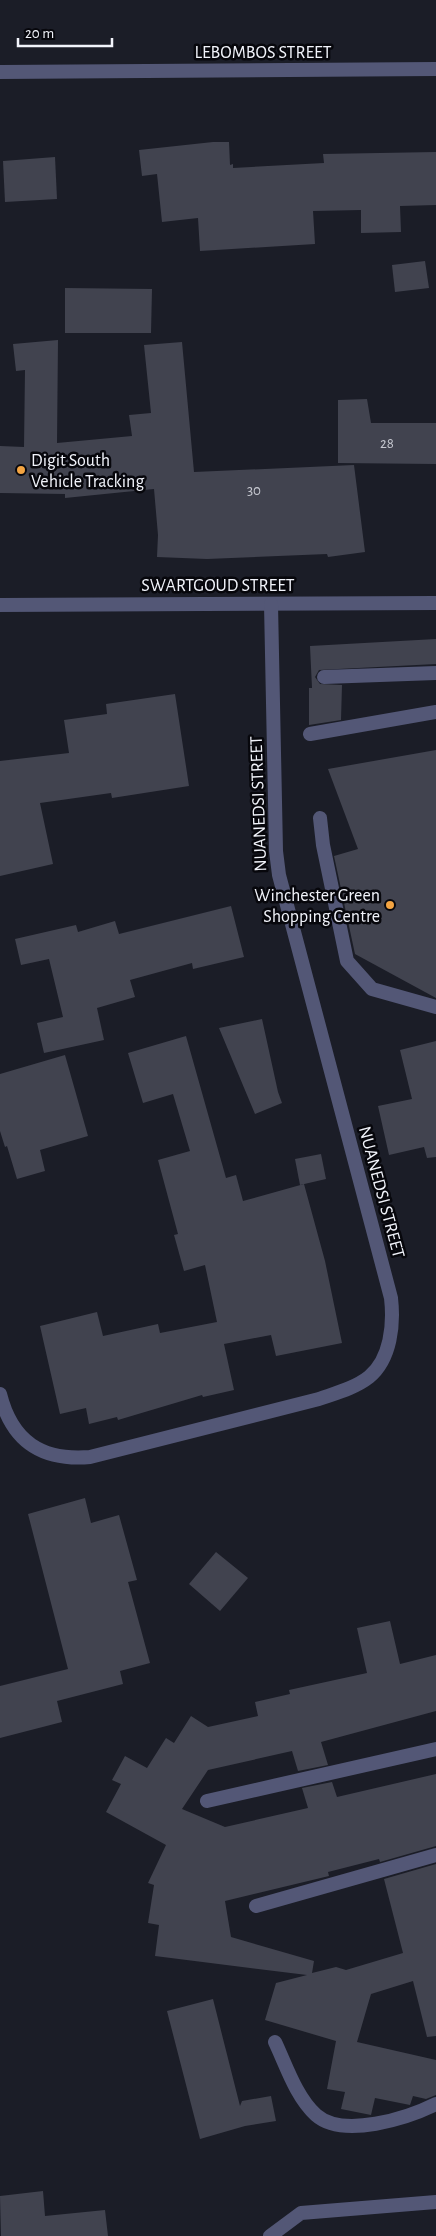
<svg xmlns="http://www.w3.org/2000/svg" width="436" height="2236" font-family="'Alegreya Sans',sans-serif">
<rect width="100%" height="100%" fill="#1b1d27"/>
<!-- building -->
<g fill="#41434f">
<polygon points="213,142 229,142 230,165 233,164 233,168 324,163 323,154 436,152 436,205 400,206 401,232 361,233 361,210 313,211 315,244 200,251 198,218 162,222 157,174 142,176 139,150"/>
<polygon points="55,157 57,199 5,202 3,161"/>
<polygon points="425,261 429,288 395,292 392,265"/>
<polygon points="65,288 152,289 151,333 65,333"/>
<polygon points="58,340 57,443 132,436 129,415 151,413 144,345 182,342 194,472 354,465 365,552 328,557 327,554 207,559 157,557 158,535 154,489 65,498 65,494 0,493 0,446 24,447 25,370 16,371 13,344"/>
<polygon points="367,399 371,423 436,423 436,464 338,463 338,400"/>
<polygon points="436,639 436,664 319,670 315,677 320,684 342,685 341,720 309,725 309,688 312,688 310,646"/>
<polygon points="175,694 189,786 112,798 111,793 40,803 53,864 0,876 0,761 69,753 64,720 107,714 106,704"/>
<polygon points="436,750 436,998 355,954 334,856 358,849 328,769"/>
<polygon points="231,906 244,957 193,969 192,963 130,980 135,997 97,1008 104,1040 44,1053 37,1023 63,1017 49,959 21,965 15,939 76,925 78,932 115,921 119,934"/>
<polygon points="262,1019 278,1092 282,1103 255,1114 219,1028"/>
<polygon points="186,1036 226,1178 236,1175 243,1201 304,1184 325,1261 342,1343 276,1356 271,1335 224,1344 234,1390 203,1397 202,1395 118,1420 117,1417 89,1424 86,1408 60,1414 40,1326 97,1312 103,1336 158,1324 160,1333 217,1322 205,1265 184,1271 174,1235 178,1234 158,1160 190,1151 173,1094 143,1103 128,1053"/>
<polygon points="436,1041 436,1157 427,1158 424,1147 389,1155 378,1106 412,1099 400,1050"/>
<polygon points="65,1055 88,1136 40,1150 45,1171 17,1179 7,1146 5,1147 0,1131 0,1074"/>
<polygon points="321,1154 326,1179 300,1185 295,1159"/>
<polygon points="85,1498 91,1523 119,1515 137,1580 128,1582 150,1663 120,1671 123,1684 57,1701 62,1722 0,1738 0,1686 68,1669 28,1514"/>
<polygon points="216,1552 248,1578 220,1611 189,1584"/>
<polygon points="390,1621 400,1664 436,1655 436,1711 321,1742 328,1765 298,1771 292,1751 208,1770 182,1809 225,1827 308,1808 302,1788 332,1782 337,1797 436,1774 436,1846 380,1862 379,1859 328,1872 329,1876 225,1901 231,1937 314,1961 312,1973 336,1967 346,1970 403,1953 384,1879 436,1864 436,2036 427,2037 413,1981 371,1994 357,2042 436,2060 436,2095 426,2099 413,2096 410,2105 375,2098 371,2115 341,2109 345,2092 327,2089 336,2041 265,2020 276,1983 307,1975 155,1956 159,1925 148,1923 154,1885 148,1883 166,1845 106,1812 121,1784 112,1780 125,1756 147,1768 166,1738 174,1743 191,1716 208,1727 258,1716 255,1702 290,1694 289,1690 367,1673 357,1628"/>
<polygon points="213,1999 240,2106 242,2101 271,2096 276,2121 245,2126 200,2139 167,2011"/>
<polygon points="43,2191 45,2216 105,2210 108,2236 1,2236 0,2196"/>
</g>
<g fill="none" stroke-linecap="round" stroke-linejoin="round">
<!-- service -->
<g stroke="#535776" stroke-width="14">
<polyline points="324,677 436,673"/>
<polyline points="310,734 436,712"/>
<polyline points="320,818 323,845 347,961 372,989 436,1007"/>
<polyline points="207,1801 436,1749"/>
<polyline points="256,1906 436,1855"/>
<path d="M275 2042C286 2065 296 2097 316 2115 343 2139 408 2118 436 2104"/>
</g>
<!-- minor -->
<g stroke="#535776" stroke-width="14">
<polyline points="0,72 436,69"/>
<polyline points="0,605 436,603"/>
<path d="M0 1394C12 1442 42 1461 90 1457L319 1399C336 1393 355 1388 369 1377 391 1359 394 1324 391 1298L279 875 276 851 271 604"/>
<polyline points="270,2236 301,2213 436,2202"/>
</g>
</g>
<!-- markers -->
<g fill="#f3a442" stroke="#07070c" stroke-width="2">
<circle cx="21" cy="470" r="5"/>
<circle cx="390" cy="905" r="5"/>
</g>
<g text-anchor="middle" stroke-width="5" stroke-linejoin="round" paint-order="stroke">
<!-- number labels -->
<g font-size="15" fill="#c6c8d0">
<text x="387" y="448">28</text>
<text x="254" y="495">30</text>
</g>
<!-- street labels -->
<g font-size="18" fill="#f2f4fb" stroke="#07070c">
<text x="263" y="58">LEBOMBOS STREET</text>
<text x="218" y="591">SWARTGOUD STREET</text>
<text transform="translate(258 804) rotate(-92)" y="6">NUANEDSI STREET</text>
<text transform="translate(382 1192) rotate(75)" y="6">NUANEDSI STREET</text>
</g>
<!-- poi labels -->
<g font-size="18" fill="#f2f4fb" stroke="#07070c" text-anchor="start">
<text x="31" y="466">Digit South<tspan x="31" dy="21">Vehicle Tracking</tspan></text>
<text x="380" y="901" text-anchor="end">Winchester Green<tspan x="380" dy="21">Shopping Centre</tspan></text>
</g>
</g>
<!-- scale -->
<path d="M18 38v8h94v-8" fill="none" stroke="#f2f4fb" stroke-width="2.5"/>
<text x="25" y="38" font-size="15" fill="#f2f4fb" stroke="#07070c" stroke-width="4" paint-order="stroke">20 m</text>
</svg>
